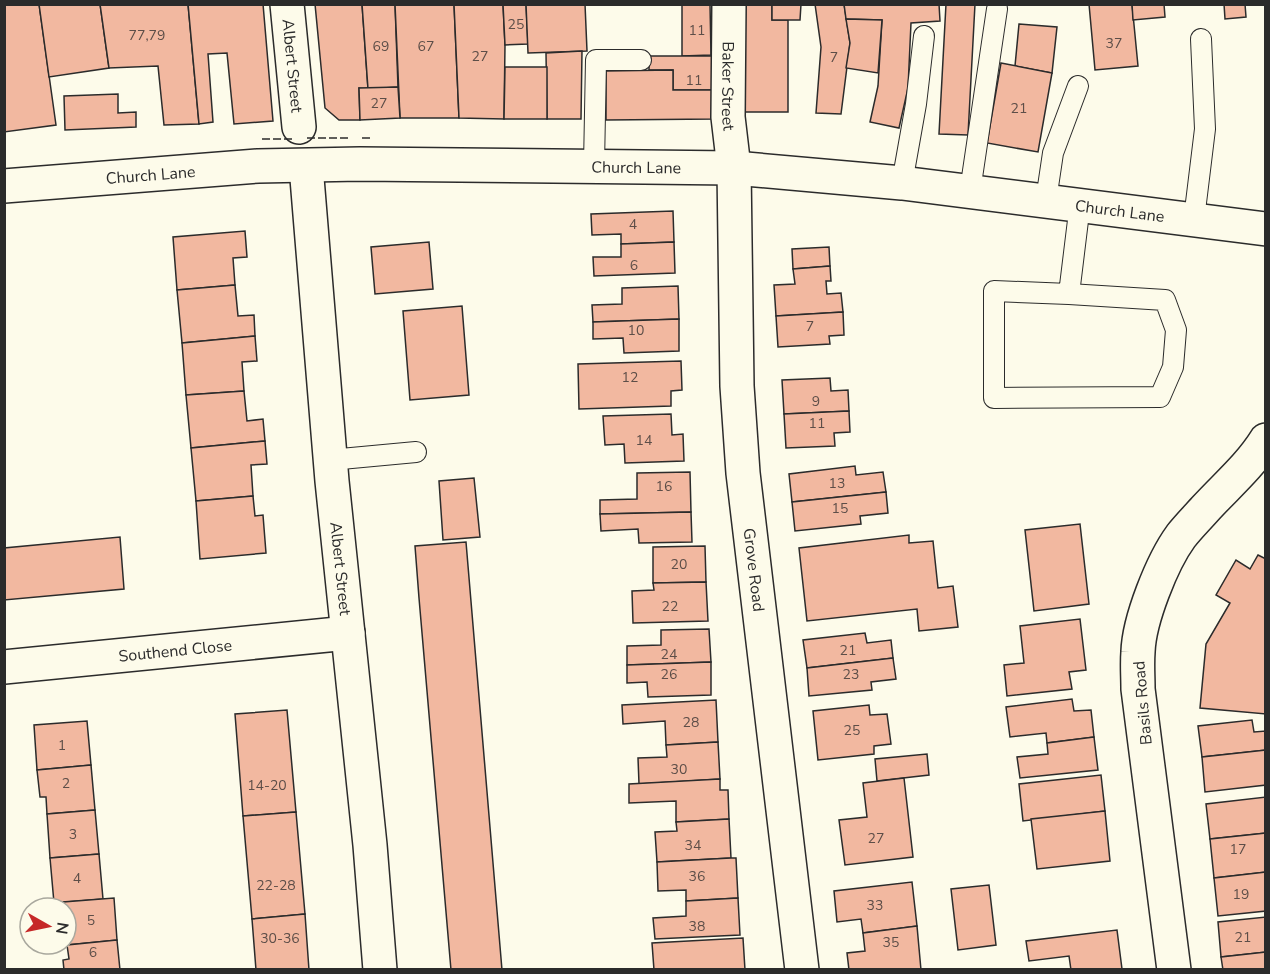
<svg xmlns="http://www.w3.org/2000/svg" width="1270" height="974" font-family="'Nunito Sans',sans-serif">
<rect width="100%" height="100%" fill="#fdfbea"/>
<!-- building -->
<g fill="#f2b8a0" stroke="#2b2b2b" stroke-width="1.5">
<polygon points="4,4 39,4 56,125 4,132"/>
<polygon points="39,4 100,4 109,68 49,77"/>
<polygon points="100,4 188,4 199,124 164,125 158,66 109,68"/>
<polygon points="188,4 263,4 273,121 234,124 227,53 208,54 213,122 199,124"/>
<polygon points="315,4 362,4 368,89 359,88 360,120 339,120 325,108"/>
<polygon points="362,4 395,4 398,87 368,89"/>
<polygon points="395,4 454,4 459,118 400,118"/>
<polygon points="454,4 503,4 505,45 504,119 459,118"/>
<polygon points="503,4 526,4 528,44 505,45"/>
<polygon points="526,4 585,4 587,51 528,53"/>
<polygon points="682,4 710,4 711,55 682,56"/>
<polygon points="744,4 772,4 772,20 788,20 788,112 743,112"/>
<polygon points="772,4 801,4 800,20 772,20"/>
<polygon points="815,4 844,4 850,43 841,114 816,113 821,47"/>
<polygon points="844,4 939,4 940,21 911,23 908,88 899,128 870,122 878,86 882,20 846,19"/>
<polygon points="946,4 975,4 968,135 939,134"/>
<polygon points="1089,4 1132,4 1138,66 1095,70"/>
<polygon points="1132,4 1164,4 1165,17 1133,20"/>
<polygon points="1224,4 1245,4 1246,17 1225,19"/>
<polygon points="846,19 882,20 878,73 846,68 850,43"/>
<polygon points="1019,24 1057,27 1052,73 1015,66"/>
<polygon points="582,51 581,119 547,119 546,53"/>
<polygon points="649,56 715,56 716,90 673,90 673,70 649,70"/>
<polygon points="1001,63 1052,73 1038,152 987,143"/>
<polygon points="505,67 547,67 547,119 504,119"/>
<polygon points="673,70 673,90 716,90 715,119 606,120 606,71"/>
<polygon points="398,87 400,118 360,120 359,88"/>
<polygon points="118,94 118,113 136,112 136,127 65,130 64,96"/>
<polygon points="673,211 674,242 621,244 621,234 592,235 591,214"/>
<polygon points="245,231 247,257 233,258 235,285 177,290 173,237"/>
<polygon points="429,242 433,289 375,294 371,247"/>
<polygon points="674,242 675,273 594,276 593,257 621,257 621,244"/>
<polygon points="829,247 830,266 793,269 792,249"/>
<polygon points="830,266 831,281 826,281 827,294 841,293 843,312 776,316 774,285 795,284 793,269"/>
<polygon points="235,285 238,316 254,315 255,336 182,343 177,290"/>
<polygon points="678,286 679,319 593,322 592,305 622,304 622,288"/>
<polygon points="462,306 469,395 410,400 403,311"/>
<polygon points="843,312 844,335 829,336 830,344 778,347 776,316"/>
<polygon points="679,319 679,351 624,353 623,338 593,339 593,322"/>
<polygon points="255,336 257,361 242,362 244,391 186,395 182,343"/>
<polygon points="681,361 682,390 671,391 671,406 579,409 578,364"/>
<polygon points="830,378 831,391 848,390 849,411 784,414 782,380"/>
<polygon points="244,391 247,421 263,419 265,441 191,448 186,395"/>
<polygon points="849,411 850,432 834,433 835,446 786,448 784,414"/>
<polygon points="671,414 672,435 683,434 684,461 625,463 624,444 605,445 603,416"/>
<polygon points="265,441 267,464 251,465 253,496 196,501 191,448"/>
<polygon points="855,466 856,475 883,472 886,492 792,502 789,474"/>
<polygon points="690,472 691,512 600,514 600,500 637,499 637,473"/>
<polygon points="474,478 480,537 443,540 439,481"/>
<polygon points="886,492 888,513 860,516 861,524 795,531 792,502"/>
<polygon points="253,496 255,516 263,515 266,553 200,559 196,501"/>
<polygon points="691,512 692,542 639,543 638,529 601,531 600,514"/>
<polygon points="1080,524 1089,604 1034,611 1025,530"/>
<polygon points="909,535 909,543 933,541 938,588 953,586 958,627 919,631 917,609 807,621 799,548"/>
<polygon points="120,537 124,589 4,600 4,548"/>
<polygon points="466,542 502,970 451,970 419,598 415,546"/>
<polygon points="705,546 706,582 653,583 653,547"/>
<polygon points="1258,555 1266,559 1266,714 1200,708 1206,644 1230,603 1216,595 1236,560 1250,569"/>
<polygon points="706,582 708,621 633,623 632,591 654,590 653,583"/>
<polygon points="1080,619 1086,670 1069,672 1072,689 1007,696 1004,665 1024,663 1020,626"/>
<polygon points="709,629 711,662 627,665 627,646 661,645 661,630"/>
<polygon points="865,633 867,643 891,640 893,658 807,668 803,640"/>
<polygon points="893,658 896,679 871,682 872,690 809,696 807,668"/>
<polygon points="711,662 711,695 648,697 647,682 627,683 627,665"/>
<polygon points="1072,699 1074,711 1091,710 1094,737 1047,743 1046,733 1010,737 1006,707"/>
<polygon points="716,700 718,742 666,745 665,721 623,724 622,705"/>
<polygon points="869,705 870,715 887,714 891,744 874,746 874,754 818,760 813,711"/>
<polygon points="287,710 296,812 243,816 235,714"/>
<polygon points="1252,720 1254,732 1266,731 1266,750 1202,757 1198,726"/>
<polygon points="87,721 91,765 37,770 34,725"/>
<polygon points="1094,737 1098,770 1020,778 1017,757 1048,754 1047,743"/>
<polygon points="718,742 720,779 639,784 638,758 667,757 666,745"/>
<polygon points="1266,750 1266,785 1205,792 1202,757"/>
<polygon points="927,754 929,775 877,781 875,759"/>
<polygon points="91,765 95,810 47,814 46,797 40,797 37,770"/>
<polygon points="1101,775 1105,811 1023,821 1019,784"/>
<polygon points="904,778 913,857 845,865 839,820 867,817 863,783"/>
<polygon points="720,779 720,790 728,790 729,819 676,822 676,801 629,803 629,784"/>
<polygon points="1266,797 1266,833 1210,839 1206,804"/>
<polygon points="95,810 99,854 50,858 47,814"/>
<polygon points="1105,811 1110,861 1037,869 1031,819"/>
<polygon points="296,812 305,914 252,919 243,816"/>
<polygon points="729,819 731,858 657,862 655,832 677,831 676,822"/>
<polygon points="1266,833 1266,872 1214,878 1210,839"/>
<polygon points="99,854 103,899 54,903 50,858"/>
<polygon points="731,858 736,858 738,898 686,901 686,890 658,891 657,862"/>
<polygon points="1266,872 1266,911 1218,916 1214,878"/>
<polygon points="912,882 917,926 863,933 861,919 837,922 834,891"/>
<polygon points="989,885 996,945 958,950 951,889"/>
<polygon points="114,898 117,940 67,945 66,908 64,908 63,902"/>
<polygon points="738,898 740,935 655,939 653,918 686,916 686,901"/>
<polygon points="305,914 309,970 256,970 252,919"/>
<polygon points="1266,917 1266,952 1221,957 1218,922"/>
<polygon points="917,926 921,970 849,970 847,953 865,951 863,933"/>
<polygon points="1117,930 1122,969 1071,970 1069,956 1029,961 1026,941"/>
<polygon points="743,938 745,970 654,970 652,943"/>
<polygon points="117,940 120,970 64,970 63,960 69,959 67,945"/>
<polygon points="1266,952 1266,970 1223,970 1221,957"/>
</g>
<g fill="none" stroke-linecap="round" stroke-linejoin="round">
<defs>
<g id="lane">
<polyline points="594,165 596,60 641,60"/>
<polyline points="902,183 916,104 924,36"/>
<polyline points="970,191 997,9"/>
<polyline points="1046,200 1053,153 1078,86"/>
<polyline points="1194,219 1205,129 1201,39"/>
<polyline points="1069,294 994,291 994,398 1160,397 1173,367 1176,330 1165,300 1069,294 1080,204"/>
<polyline points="330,460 416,452"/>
</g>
<g id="street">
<path id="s1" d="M287 4 299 127"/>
<path id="s2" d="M729 4 728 117 734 168 737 386 743 473 802 970"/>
<path id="s3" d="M306 166 332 481 370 845 380 970"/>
<path id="s4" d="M4 186 258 166 360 164 734 168 902 183 1266 229"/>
<path id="s5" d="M4 667 348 633"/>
<path d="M1174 970 1138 689C1138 676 1137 664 1138 652 1139 620 1162 562 1181 536 1188 527 1197 518 1205 509 1226 486 1249 467 1266 440"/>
</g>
</defs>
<!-- lane casing -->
<use href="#lane" stroke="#2b2b2b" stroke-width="22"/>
<!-- street casing -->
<use href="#street" stroke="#2b2b2b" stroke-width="36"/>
<!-- lane -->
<use href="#lane" stroke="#fdfbea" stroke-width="20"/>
<!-- street -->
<use href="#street" stroke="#fdfbea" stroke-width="33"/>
<!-- fence -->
<g stroke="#2b2b2b" stroke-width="1.5" stroke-dasharray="8 3" stroke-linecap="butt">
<polyline points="307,138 351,138"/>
<polyline points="362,138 371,138"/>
<polyline points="262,139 292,139"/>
</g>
</g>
<g text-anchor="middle" stroke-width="4.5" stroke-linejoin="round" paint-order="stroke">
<!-- number labels -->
<g font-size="14" fill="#5d4e48">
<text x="516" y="29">25</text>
<text x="697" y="35">11</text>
<text x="147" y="40">77,79</text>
<text x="1114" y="48">37</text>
<text x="381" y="51">69</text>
<text x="426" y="51">67</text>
<text x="480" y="61">27</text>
<text x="834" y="62">7</text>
<text x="694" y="85">11</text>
<text x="379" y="108">27</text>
<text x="1019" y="113">21</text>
<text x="633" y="229">4</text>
<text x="634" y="270">6</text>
<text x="810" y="331">7</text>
<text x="636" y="335">10</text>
<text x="630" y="382">12</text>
<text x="816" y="406">9</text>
<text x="817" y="428">11</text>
<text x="644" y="445">14</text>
<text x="837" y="488">13</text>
<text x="664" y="491">16</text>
<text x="840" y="513">15</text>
<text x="679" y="569">20</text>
<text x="670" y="611">22</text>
<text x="848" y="655">21</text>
<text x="669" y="659">24</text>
<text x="669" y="679">26</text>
<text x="851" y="679">23</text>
<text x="691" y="727">28</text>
<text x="852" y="735">25</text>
<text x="62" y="750">1</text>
<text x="679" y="774">30</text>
<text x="66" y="788">2</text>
<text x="267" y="790">14-20</text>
<text x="73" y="839">3</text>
<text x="876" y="843">27</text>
<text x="693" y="850">34</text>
<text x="1238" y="854">17</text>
<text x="697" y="881">36</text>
<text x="77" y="883">4</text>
<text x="276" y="890">22-28</text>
<text x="1241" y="899">19</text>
<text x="875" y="910">33</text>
<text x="91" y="925">5</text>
<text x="697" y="931">38</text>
<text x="1243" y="942">21</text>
<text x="280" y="943">30-36</text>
<text x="891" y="947">35</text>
<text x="93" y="957">6</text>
</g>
<!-- street labels -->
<g font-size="16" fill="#2b2b2b" stroke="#fdfbea">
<text dy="6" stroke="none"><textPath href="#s1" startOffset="62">Albert Street</textPath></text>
<text dy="6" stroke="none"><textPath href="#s2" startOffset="82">Baker Street</textPath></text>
<text dy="6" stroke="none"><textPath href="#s4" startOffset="633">Church Lane</textPath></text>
<text dy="6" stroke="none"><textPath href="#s4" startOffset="147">Church Lane</textPath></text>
<text dy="6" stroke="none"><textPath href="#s4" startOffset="1119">Church Lane</textPath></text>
<text dy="6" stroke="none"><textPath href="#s3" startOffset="404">Albert Street</textPath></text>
<text dy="6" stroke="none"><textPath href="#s2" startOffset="567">Grove Road</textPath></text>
<text dy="6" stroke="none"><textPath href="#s5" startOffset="172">Southend Close</textPath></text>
<text transform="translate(1142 703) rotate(-95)" y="6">Basils Road</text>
</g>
</g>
<!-- border -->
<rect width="1270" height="974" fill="none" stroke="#2b2b2b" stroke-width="12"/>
<!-- north arrow -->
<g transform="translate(48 926) rotate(99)"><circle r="28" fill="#fdfbea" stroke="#a9a89e" stroke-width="1.5"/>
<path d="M0-4.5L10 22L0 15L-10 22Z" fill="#c62828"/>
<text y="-9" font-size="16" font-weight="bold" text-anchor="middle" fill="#2b2b2b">N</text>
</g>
</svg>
